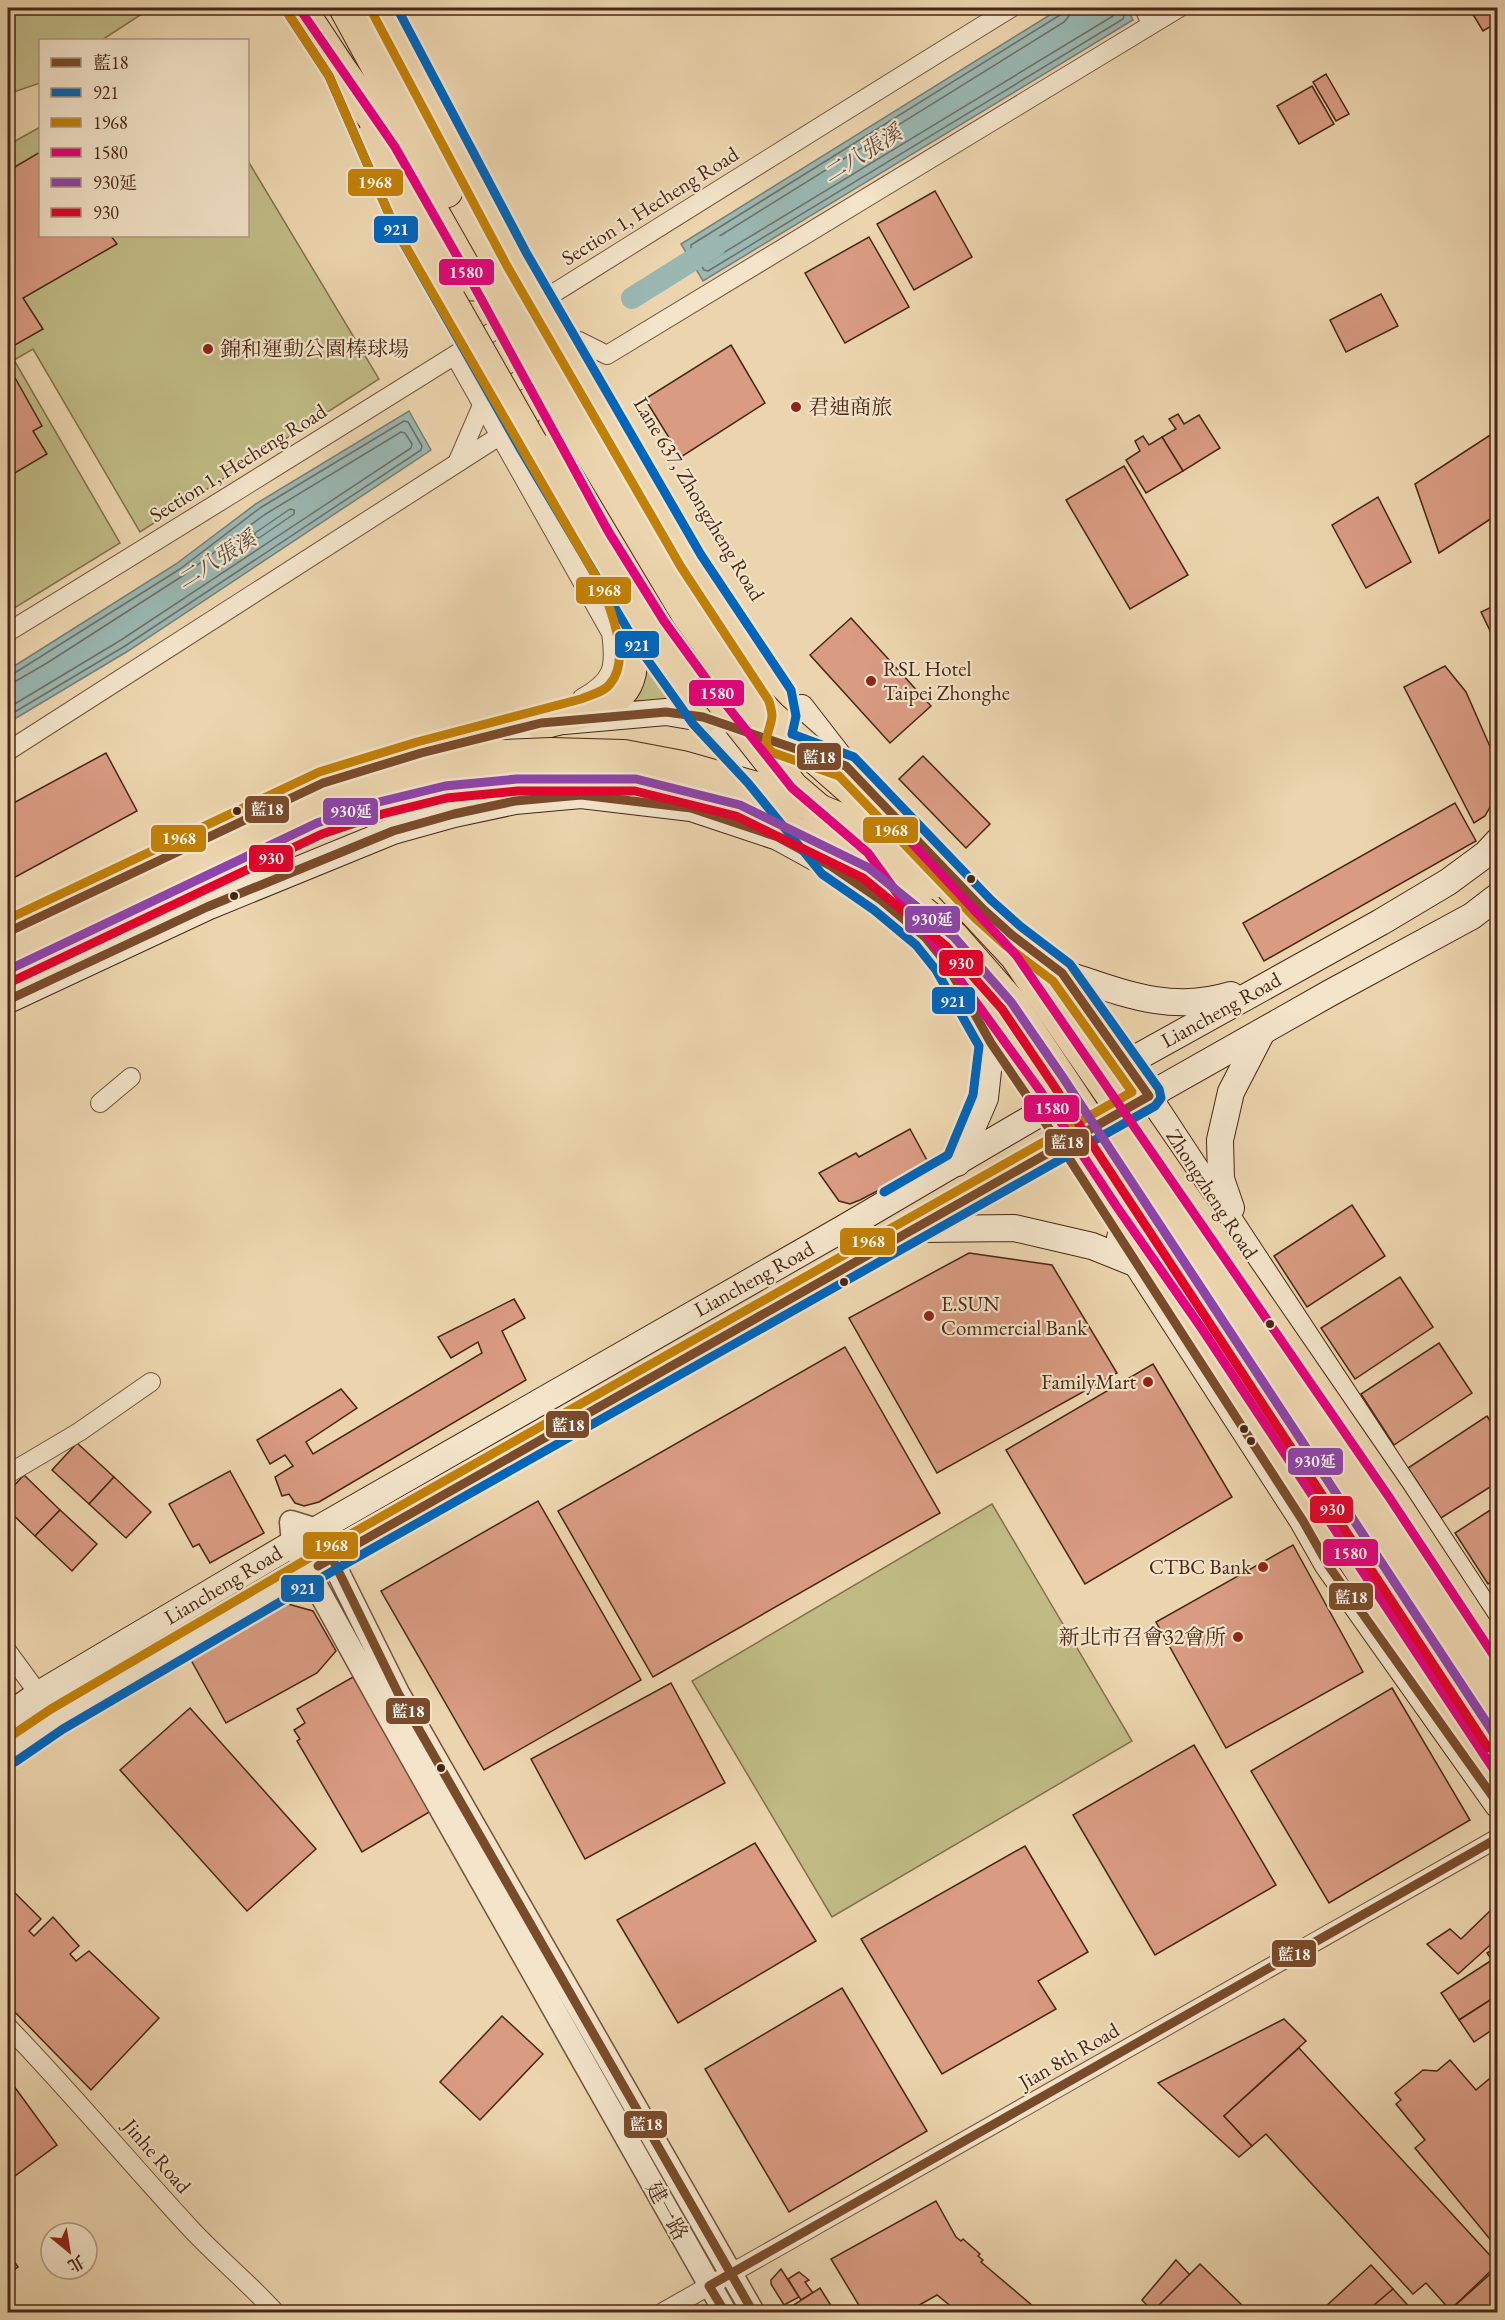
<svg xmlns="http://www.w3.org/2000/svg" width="1505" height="2320" font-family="'EB Garamond','Noto Serif TC',serif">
<rect width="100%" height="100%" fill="#ecd5ae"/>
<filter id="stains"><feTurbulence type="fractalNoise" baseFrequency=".00333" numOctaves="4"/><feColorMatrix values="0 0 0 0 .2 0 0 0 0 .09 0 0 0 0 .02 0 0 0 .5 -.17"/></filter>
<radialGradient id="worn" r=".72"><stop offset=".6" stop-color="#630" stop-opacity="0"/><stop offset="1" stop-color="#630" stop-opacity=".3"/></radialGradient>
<!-- green -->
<g fill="#c0bb85" stroke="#84704e" stroke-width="1.5">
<polygon points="8,8 151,8 102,40 40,40 40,83 8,94"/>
<polygon points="40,127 40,236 248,236 248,161 379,379 140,532 33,349 14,360 120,543 8,612 8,145"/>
<polygon points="648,662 671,700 666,702 631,701"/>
<polygon points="992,1504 1132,1741 832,1917 692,1681"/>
</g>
<!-- water -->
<g fill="#9ab7b2" stroke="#797d74" stroke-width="1.5">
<polygon points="1061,8 1127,8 1133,20 703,281 681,244"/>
<polygon points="409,411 431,450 128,651 8,723 8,670 176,564 257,503"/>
</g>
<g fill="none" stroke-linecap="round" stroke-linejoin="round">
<!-- shore -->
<g stroke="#716e64" stroke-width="1.5">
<polyline points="1063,8 1060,15 691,245 691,248 704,270 708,271 1123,19 1124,16 1122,8"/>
<polyline points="1071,8 1069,16 1064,22 702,247 701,251 707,260 710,261 1113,16 1114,8"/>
<polygon points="290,509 294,510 294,514 259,538 255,537 255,533"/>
<polyline points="8,675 13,674 180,569 260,508 404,421 408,422 422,446 421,450 125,646 8,716"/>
<polyline points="8,683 16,681 47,663 184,575 264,515 401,432 405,433 412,444 411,448 121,640 8,708"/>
</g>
<!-- canal -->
<polyline stroke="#9ab7b2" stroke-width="22" points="632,298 715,246"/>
</g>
<!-- building -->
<g fill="#d99b82" stroke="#482616" stroke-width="1.5">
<polygon points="1469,8 1498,8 1498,22 1483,31"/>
<polygon points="1326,74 1349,114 1336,121 1313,82"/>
<polygon points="1312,86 1334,124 1299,144 1277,106"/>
<polygon points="40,152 40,236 111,236 117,244 23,298 43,329 8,349 8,171"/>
<polygon points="935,191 972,257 914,290 877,224"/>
<polygon points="869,237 909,307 845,343 805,273"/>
<polygon points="1381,294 1398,326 1346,352 1330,320"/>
<polygon points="731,345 765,403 681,457 645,399"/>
<polygon points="14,376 42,426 33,431 47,454 8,477 8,380"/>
<polygon points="1178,414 1184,424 1199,415 1220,448 1183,471 1162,437 1176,429 1169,419"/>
<polygon points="1498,430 1498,514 1439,553 1415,484"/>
<polygon points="1143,436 1149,445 1162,437 1183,471 1146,493 1126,460 1140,451 1135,441"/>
<polygon points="1124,466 1188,575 1130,609 1066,500"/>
<polygon points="1378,497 1411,562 1366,588 1332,525"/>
<polygon points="1498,604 1498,643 1496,643 1481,612"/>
<polygon points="851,618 931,706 890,743 810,655"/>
<polygon points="1445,666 1466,692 1495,758 1498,769 1498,790 1495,798 1485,816 1474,823 1404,687"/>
<polygon points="106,753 137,811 8,881 8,806"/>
<polygon points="923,756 990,824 966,848 899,779"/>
<polygon points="1455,803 1476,841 1264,961 1243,923"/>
<polygon points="910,1129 929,1164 860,1200 850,1204 839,1201 819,1173 856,1153 859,1157"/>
<polygon points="1352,1205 1385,1256 1307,1307 1274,1256"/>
<polygon points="969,1253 1052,1265 1117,1373 937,1473 849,1318"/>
<polygon points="1400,1277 1433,1327 1355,1379 1321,1328"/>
<polygon points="514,1299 525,1318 502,1331 526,1380 319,1502 304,1506 295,1503 289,1494 282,1496 275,1477 293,1466 285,1455 270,1464 257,1440 341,1389 357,1408 306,1442 313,1454 482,1353 478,1342 451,1358 438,1337"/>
<polygon points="1439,1343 1472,1393 1394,1445 1361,1394"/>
<polygon points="845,1347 940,1513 653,1677 558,1511"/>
<polygon points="1153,1364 1232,1497 1085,1584 1006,1450"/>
<polygon points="1487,1416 1498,1433 1498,1482 1441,1518 1408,1468"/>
<polygon points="77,1443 114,1477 89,1504 52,1470"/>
<polygon points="230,1471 264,1533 210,1563 199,1544 193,1547 169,1504"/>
<polygon points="24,1475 60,1510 35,1536 8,1510 8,1492"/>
<polygon points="114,1477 151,1512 126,1538 89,1504"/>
<polygon points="538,1501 641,1680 484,1770 381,1591"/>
<polygon points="1498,1505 1498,1578 1488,1584 1455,1533"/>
<polygon points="60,1510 97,1544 72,1571 35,1536"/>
<polygon points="1293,1545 1363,1672 1226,1748 1156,1622"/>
<polygon points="288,1604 313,1611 336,1651 317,1673 226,1723 191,1660"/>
<polygon points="353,1677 431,1811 362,1852 297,1741 300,1739 294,1730 305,1723 297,1709"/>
<polygon points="671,1683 725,1783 585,1859 531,1759"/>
<polygon points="1392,1688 1470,1820 1329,1903 1251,1771"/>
<polygon points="190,1708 316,1849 247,1911 120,1770"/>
<polygon points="1194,1745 1276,1885 1155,1955 1073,1815"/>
<polygon points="755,1843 816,1941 678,2023 617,1920"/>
<polygon points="1025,1846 1088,1952 1038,1981 1056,2009 942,2074 861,1939"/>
<polygon points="8,1886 41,1919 29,1931 34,1936 53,1917 79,1946 70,1954 76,1961 89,1951 159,2018 91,2090 8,2005"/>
<polygon points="1493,1908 1498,1913 1498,1938 1458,1974 1427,1944 1450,1929 1461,1939"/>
<polygon points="1498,1946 1498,1995 1459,2020 1441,1993 1492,1960 1487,1953"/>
<polygon points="842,1988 927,2131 789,2212 705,2069"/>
<polygon points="1498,1995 1498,2026 1474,2042 1459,2020"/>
<polygon points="502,2016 543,2054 480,2120 440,2082"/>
<polygon points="1284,2019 1306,2041 1224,2116 1252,2146 1239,2157 1158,2083"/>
<polygon points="1299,2048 1498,2264 1450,2310 1426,2283 1413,2294 1266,2134 1252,2146 1224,2116"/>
<polygon points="1450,2060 1476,2090 1495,2074 1498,2077 1498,2249 1415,2148 1425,2140 1396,2104 1401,2100 1395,2093 1423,2070 1437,2071"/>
<polygon points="8,2078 57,2145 8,2181"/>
<polygon points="936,2201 956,2237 961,2241 963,2239 980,2254 978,2256 983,2260 981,2262 1040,2312 958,2312 937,2295 907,2312 863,2312 831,2259"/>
<polygon points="8,2252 18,2267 8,2274"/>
<polygon points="1176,2260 1190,2275 1153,2312 1142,2300"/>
<polygon points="1200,2264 1249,2312 1152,2312"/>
<polygon points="1371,2265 1393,2289 1366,2312 1328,2312 1324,2308"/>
<polygon points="1498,2267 1498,2312 1453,2312 1450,2310"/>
<polygon points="781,2269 799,2297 784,2305 771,2284 771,2280"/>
<polygon points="799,2272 809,2280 805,2282 813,2293 801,2300 788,2279"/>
<polygon points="820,2288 835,2312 796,2312 792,2306"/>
<polygon points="1393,2289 1414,2312 1366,2312"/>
</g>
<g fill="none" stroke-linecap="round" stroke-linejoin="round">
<defs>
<g id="minor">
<polyline points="1144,8 1151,24"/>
<polyline points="579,341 607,355 1179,8"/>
<path d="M455 356 611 633C616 668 613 681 582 698"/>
<polyline points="457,463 483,403 547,362"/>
<path d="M8 632C344 427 676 215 1011 8"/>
<polyline points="8,751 501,435"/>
<polyline points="100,1103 131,1077"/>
<polyline points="8,1474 79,1432 151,1382"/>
<polyline points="8,1652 57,1719"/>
<path d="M8 2027C71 2092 129 2162 191 2229 218 2258 249 2283 275 2312"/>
<polyline points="663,2312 1498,1838"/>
</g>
<polyline id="tertiary" points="725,2312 383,1707 293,1544 291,1522 317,1530 398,1693 753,2312"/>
<g id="secondary">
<polyline points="801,708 846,766 860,780"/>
<polyline points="703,717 775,797"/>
<polyline points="378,766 421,753 541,723 666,712 713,720"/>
<polyline points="1007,930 1062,973 1126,1063 1498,1629"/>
<path d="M1062 973C1121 992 1169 1014 1231 995"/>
<polyline points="8,1000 207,907 393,831 454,814 515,801 581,795 691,808 778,837 831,866 881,900 908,923"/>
<polyline points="957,1163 985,1098 991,1043"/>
<polyline points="1231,1208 1221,1179 1220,1140 1231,1092 1262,1032"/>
<polyline points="922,1229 1014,1228 1092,1246 1137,1264"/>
<polyline points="1120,1238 1303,1521 1328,1565 1498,1805"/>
<polyline points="8,1716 39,1694 304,1537 844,1228 1100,1078 1381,922 1448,882 1486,854 1498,841"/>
<polyline points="8,1752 57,1719 332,1558 1330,993 1472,916 1498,896"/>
</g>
<g id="motorway">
<polyline points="299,8 340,70 395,147 473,284"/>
<polyline points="346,8 446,191"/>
<polyline points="384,8 517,260"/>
<polyline points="370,141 405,222 449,300"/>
<polyline points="600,403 691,561 780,696 784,716 778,742"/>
<polyline points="553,430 608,531 664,621 712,687"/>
<polyline points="531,444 647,638 703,717"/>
<path d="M541 723C564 716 591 711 612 698 640 682 631 636 622 611"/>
<polyline points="933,879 957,915 1009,975 1040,1019"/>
</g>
</defs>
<!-- minor casing -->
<use href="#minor" stroke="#71523c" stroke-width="20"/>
<!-- tertiary casing -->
<use href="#tertiary" stroke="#71523c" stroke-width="25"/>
<!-- secondary casing -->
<use href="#secondary" stroke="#482616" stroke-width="28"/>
<!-- motorway casing -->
<use href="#motorway" stroke="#482616" stroke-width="35"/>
<!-- minor -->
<use href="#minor" stroke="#f3e4ca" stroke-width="18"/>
<!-- tertiary -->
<use href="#tertiary" stroke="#f3e4ca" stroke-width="22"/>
<!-- secondary -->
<use href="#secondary" stroke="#f3e4ca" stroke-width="26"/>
<!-- motorway -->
<use href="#motorway" stroke="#ecd5ae" stroke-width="33"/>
<defs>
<g id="trunk-bridge">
<polyline points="8,944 317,799 390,776 477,756 551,753 624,755 682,766 781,794 855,824 911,863 932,884"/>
<polyline points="16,966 317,823 379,802 445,786 517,779 636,779 740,805 869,868 954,937 1011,1002 1111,1152"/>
<polyline points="1342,1456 1498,1695"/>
</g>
<g id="motorway-bridge">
<polyline points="517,260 600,403"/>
<polyline points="492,274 571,418 688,614 736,681 771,718 904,835 1016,955 1389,1497 1498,1663"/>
<polyline points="449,300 531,444"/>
<polyline points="712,687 792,788 868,853 1041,1092 1117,1207 1202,1329 1498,1777"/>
<polyline points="1104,1122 1498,1726"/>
</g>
</defs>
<!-- trunk-bridge casing -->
<use href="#trunk-bridge" stroke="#482616" stroke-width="32" stroke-linecap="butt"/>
<!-- motorway-bridge casing -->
<use href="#motorway-bridge" stroke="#482616" stroke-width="35" stroke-linecap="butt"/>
<!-- trunk-bridge -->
<use href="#trunk-bridge" stroke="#ecd5ae" stroke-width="30"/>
<!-- motorway-bridge -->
<use href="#motorway-bridge" stroke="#ecd5ae" stroke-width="33"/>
<defs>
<g id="bus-1">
<polyline points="8,932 323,783 421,753 541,723 666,712 703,717 846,766 983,909 1012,935 1062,973 1149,1096 318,1566"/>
<polyline points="8,1000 207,907 393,831 454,814 515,801 581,795 691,808 778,837 831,866 881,900 925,937 946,963 991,1043 1061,1146 1303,1521 1328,1565 1498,1804"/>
<polyline points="332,1558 398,1693 753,2312"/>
<polyline points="725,2312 709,2286 1498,1838"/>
</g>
<g id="bus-2">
<polyline points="289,15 329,76 395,228 521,450 637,645 693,724 748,783 822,874 874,910 916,945 936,970 979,1046 973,1095 948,1155 884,1192"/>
<polyline points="15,1762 63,1729 338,1568 1155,1106 1161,1098 1159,1089 1070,964 1020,926 991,900 854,757 792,734 796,716 791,690 701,555 527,254 397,8"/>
</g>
<g id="bus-3">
<path d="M8 919 319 772 417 742 581 699C590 695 604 692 610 684 631 659 612 615 603 589L395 228 329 76 289 15"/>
<path d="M8 1738 51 1709 326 1548 1132 1092 1053 981 1005 945 975 918 839 776 774 753C759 744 771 730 772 716 772 711 770 705 769 701L681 567 507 266 373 14"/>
</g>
<g id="bus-4">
<polyline points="299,8 395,147 473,284 608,531 664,621 712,687 792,788 868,853 1041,1092 1117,1207 1202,1329 1498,1776"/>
<polyline points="909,840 1016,955 1389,1497 1498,1662"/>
</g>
<polyline id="bus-5" points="8,970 317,823 379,802 445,786 517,779 636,779 740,805 869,868 954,937 1011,1002 1062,1076 1498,1740"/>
<polyline id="bus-6" points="13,981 322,834 382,814 447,798 518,791 635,791 736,816 863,878 946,946 1002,1009 1052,1083 1488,1748"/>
</defs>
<!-- bus-1 casing -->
<use href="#bus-1" stroke="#f3e4ca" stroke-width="14"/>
<!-- bus-2 casing -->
<use href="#bus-2" stroke="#f3e4ca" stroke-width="14"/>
<!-- bus-3 casing -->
<use href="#bus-3" stroke="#f3e4ca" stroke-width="14"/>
<!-- bus-4 casing -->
<use href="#bus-4" stroke="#f3e4ca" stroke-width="14"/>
<!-- bus-5 casing -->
<use href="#bus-5" stroke="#f3e4ca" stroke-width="14"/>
<!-- bus-6 casing -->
<use href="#bus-6" stroke="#f3e4ca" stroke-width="14"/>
<!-- bus-1 -->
<use href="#bus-1" stroke="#7a4b2a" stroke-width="9"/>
<!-- bus-2 -->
<use href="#bus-2" stroke="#0065bd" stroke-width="9"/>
<!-- bus-3 -->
<use href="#bus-3" stroke="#c28007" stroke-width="9"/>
<!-- bus-4 -->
<use href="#bus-4" stroke="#e5007d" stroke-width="9"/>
<!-- bus-5 -->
<use href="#bus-5" stroke="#8e44ad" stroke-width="9"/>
<!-- bus-6 -->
<use href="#bus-6" stroke="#e4002b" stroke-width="9"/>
</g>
<!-- markers -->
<g fill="#8f2418" stroke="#f3e4ca" stroke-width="2">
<circle cx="208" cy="349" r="6"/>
<circle cx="796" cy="407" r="6"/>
<circle cx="871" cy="681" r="6"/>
<circle cx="929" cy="1316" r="6"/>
<circle cx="1148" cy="1382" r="6"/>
<circle cx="1263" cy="1567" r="6"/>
<circle cx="1238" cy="1637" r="6"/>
</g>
<g fill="#482616" stroke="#f3e4ca" stroke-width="2">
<circle cx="237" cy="811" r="5"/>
<circle cx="971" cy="879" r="5"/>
<circle cx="234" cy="896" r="5"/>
<circle cx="844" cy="1282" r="5"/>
<circle cx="1270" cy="1324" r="5"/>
<circle cx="1244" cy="1429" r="5"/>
<circle cx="1251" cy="1441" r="5"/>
<circle cx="441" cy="1768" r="5"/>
</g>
<g text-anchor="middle" stroke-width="4.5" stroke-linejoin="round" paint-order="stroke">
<!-- street labels -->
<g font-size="21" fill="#482616" stroke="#f3e4ca">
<text transform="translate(650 206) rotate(-32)" y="7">Section 1, Hecheng Road</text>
<text transform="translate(238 463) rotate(-32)" y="7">Section 1, Hecheng Road</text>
<text transform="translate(699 499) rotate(59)" y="7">Lane 637, Zhongzheng Road</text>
<text transform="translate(1221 1010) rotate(-29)" y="7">Liancheng Road</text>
<text transform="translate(1212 1194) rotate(57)" y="7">Zhongzheng Road</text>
<text transform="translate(754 1279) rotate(-29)" y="7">Liancheng Road</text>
<text transform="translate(223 1585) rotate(-31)" y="7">Liancheng Road</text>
<text transform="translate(1069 2056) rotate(-30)" y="7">Jian 8th Road</text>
<text transform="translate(157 2156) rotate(49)" y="7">Jinhe Road</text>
<text transform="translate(667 2211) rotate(61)" y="7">建一路</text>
</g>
<!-- poi labels -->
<g font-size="21" fill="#482616" stroke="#f3e4ca" text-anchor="start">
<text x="220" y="356">錦和運動公園棒球場</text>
<text x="808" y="414">君迪商旅</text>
<text x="883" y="676">RSL Hotel<tspan x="883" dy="24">Taipei Zhonghe</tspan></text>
<text x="941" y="1311">E.SUN<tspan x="941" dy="24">Commercial Bank</tspan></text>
<text x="1136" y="1389" text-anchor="end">FamilyMart</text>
<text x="1251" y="1574" text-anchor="end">CTBC Bank</text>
<text x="1226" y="1644" text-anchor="end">新北市召會32會所</text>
</g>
<!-- water labels -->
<g font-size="22" font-style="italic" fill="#5c4a3d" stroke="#f3e4ca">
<text transform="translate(862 153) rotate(-32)" y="8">二八張溪</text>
<text transform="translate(216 559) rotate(-32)" y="8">二八張溪</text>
</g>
</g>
<g stroke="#f3e4ca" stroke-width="2">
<rect x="347" y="168" width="57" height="29" rx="6" fill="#c28007"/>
<rect x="373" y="215" width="46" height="29" rx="6" fill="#0065bd"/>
<rect x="438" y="258" width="57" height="28" rx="6" fill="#e5007d"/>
<rect x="575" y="576" width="57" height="29" rx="6" fill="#c28007"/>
<rect x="614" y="630" width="46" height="29" rx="6" fill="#0065bd"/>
<rect x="688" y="679" width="57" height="28" rx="6" fill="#e5007d"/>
<rect x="796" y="742" width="46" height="29" rx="6" fill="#7a4b2a"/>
<rect x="244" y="795" width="46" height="29" rx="6" fill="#7a4b2a"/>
<rect x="322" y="797" width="57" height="29" rx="6" fill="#8e44ad"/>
<rect x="862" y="816" width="57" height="28" rx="6" fill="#c28007"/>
<rect x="150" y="824" width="57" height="29" rx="6" fill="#c28007"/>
<rect x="248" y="844" width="46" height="29" rx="6" fill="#e4002b"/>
<rect x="904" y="905" width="57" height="29" rx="6" fill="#8e44ad"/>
<rect x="938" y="949" width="46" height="28" rx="6" fill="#e4002b"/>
<rect x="931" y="986" width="45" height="29" rx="6" fill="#0065bd"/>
<rect x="1023" y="1094" width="57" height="29" rx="6" fill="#e5007d"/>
<rect x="1044" y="1128" width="46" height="29" rx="6" fill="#7a4b2a"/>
<rect x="839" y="1227" width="57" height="29" rx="6" fill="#c28007"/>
<rect x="545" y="1410" width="45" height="29" rx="6" fill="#7a4b2a"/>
<rect x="1287" y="1447" width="57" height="29" rx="6" fill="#8e44ad"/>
<rect x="1309" y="1495" width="45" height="29" rx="6" fill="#e4002b"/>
<rect x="302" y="1531" width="57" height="29" rx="6" fill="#c28007"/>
<rect x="1322" y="1538" width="57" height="29" rx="6" fill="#e5007d"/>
<rect x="280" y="1574" width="45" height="29" rx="6" fill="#0065bd"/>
<rect x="1328" y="1582" width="46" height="29" rx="6" fill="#7a4b2a"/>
<rect x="385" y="1697" width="46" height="28" rx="6" fill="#7a4b2a"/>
<rect x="1271" y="1939" width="46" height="29" rx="6" fill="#7a4b2a"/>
<rect x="623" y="2110" width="45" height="29" rx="6" fill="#7a4b2a"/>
</g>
<g font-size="16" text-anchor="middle" font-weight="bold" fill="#fff">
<text x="375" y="188">1968</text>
<text x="396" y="235">921</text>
<text x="466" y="278">1580</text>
<text x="604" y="596">1968</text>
<text x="637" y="651">921</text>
<text x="717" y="699">1580</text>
<text x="819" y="763">藍18</text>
<text x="267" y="815">藍18</text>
<text x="351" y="817">930延</text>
<text x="891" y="836">1968</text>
<text x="179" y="844">1968</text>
<text x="271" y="864">930</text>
<text x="932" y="925">930延</text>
<text x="961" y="969">930</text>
<text x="953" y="1007">921</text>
<text x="1052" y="1114">1580</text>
<text x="1067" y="1148">藍18</text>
<text x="868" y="1247">1968</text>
<text x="568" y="1431">藍18</text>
<text x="1315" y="1467">930延</text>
<text x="1332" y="1515">930</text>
<text x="331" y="1551">1968</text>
<text x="1350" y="1559">1580</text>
<text x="303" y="1594">921</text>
<text x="1351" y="1603">藍18</text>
<text x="408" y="1717">藍18</text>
<text x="1294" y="1960">藍18</text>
<text x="646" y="2130">藍18</text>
</g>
<!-- margin -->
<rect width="1505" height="2320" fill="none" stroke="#ecd5ae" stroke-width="30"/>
<rect x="9" y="9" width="1487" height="2302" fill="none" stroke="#482616" stroke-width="3"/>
<rect x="15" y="15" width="1475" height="2290" fill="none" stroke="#482616" stroke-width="1.5"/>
<!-- legend -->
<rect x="39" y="39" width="210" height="198" fill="#f3e4ca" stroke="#af9882" stroke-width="1.5"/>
<rect x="51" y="58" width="30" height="9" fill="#7a4b2a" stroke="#af9882" stroke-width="1.5"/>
<text x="93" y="69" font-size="18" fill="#482616">藍18</text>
<rect x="51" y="88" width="30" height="9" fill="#0065bd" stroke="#af9882" stroke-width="1.5"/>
<text x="93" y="99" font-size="18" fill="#482616">921</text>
<rect x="51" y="118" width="30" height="9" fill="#c28007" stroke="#af9882" stroke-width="1.5"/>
<text x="93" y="129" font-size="18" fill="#482616">1968</text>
<rect x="51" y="148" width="30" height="9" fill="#e5007d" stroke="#af9882" stroke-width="1.5"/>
<text x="93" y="159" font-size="18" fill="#482616">1580</text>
<rect x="51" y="178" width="30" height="9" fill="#8e44ad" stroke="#af9882" stroke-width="1.5"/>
<text x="93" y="189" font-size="18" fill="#482616">930延</text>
<rect x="51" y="208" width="30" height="9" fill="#e4002b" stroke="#af9882" stroke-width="1.5"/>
<text x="93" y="219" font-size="18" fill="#482616">930</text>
<!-- north arrow -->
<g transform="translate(69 2251) rotate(150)"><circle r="28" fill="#f3e4ca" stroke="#af9882" stroke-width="1.5"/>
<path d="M0-4.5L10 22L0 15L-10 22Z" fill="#8f2418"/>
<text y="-9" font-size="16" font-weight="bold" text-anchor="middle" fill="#482616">北</text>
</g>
<rect width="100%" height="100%" filter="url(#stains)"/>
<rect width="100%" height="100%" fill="url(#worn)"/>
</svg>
